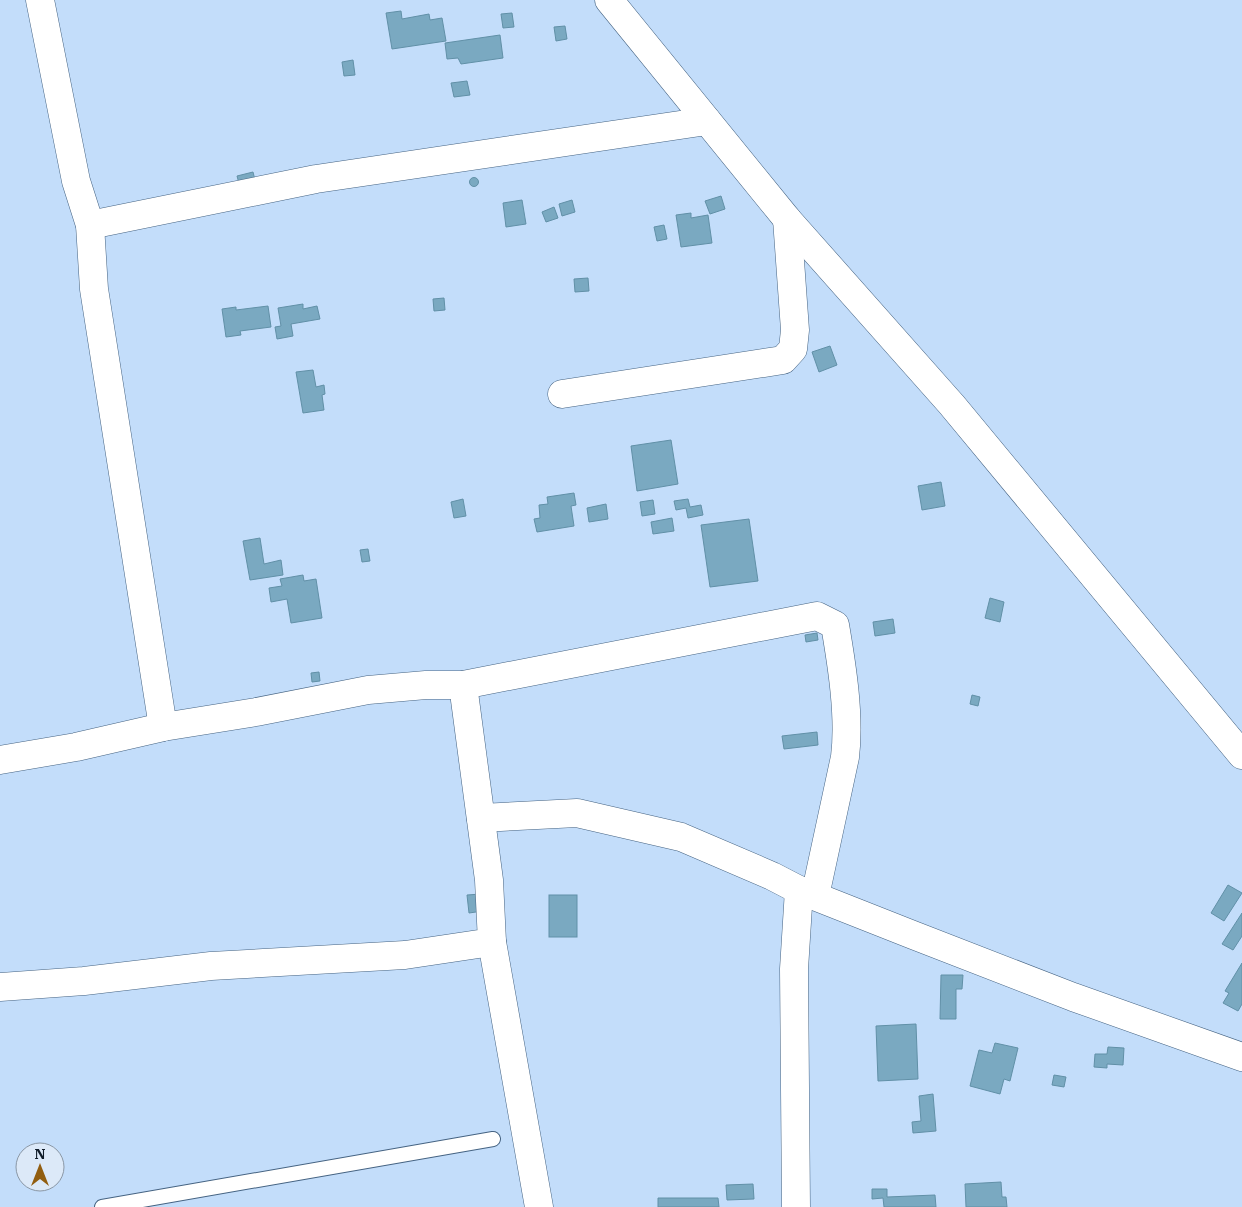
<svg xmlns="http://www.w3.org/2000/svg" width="1242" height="1207" font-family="'IBM Plex Serif',serif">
<rect width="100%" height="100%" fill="#c3ddfa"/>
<!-- building -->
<g fill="#7aa9c1" stroke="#6190a7">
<polygon points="401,11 402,19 429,14 430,20 442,18 446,41 392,49 386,13"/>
<polygon points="512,13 514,27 503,28 501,14"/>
<polygon points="565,26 567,39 556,41 554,27"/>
<polygon points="500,35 503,58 461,64 458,58 447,59 445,43"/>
<polygon points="353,60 355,75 344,76 342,62"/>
<polygon points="467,81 470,95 454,97 451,83"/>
<polygon points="253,172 256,184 240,187 237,176"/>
<circle cx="474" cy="182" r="4.5"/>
<polygon points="721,196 725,209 710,214 705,201"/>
<polygon points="522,200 526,224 506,227 503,203"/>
<polygon points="572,200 575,212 562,216 559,204"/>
<polygon points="554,207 558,218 546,222 542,212"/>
<polygon points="691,213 691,218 708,215 712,243 681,247 676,215"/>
<polygon points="664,225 667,239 657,241 654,227"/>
<polygon points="588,278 589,291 575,292 574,279"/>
<polygon points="444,298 445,310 434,311 433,299"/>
<polygon points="303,304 303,309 317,306 320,319 291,324 293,336 277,339 275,327 281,326 278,308"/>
<polygon points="268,306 271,327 240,331 241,335 226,337 222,309 236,307 236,310"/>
<polygon points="830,346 837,365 819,372 812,352"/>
<polygon points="313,370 316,387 324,385 325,394 322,395 324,410 303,413 296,372"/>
<polygon points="671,440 678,484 637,491 631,446"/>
<polygon points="941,482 945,506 922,510 918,486"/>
<polygon points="574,493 576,505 571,506 574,526 537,532 534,519 540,518 539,505 548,504 547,497"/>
<polygon points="463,499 466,516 454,518 451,502"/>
<polygon points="688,499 690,507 701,505 703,515 688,518 686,508 676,510 674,501"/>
<polygon points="653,500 655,514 642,516 640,502"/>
<polygon points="606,504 608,519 589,522 587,508"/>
<polygon points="672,518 674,531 653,534 651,522"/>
<polygon points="749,519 758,581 710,587 701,525"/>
<polygon points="260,538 264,564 281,560 283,575 250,580 243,541"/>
<polygon points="368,549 370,561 362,562 360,550"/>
<polygon points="303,575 304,581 316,579 322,618 291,623 287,599 271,602 269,588 282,586 280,579"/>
<polygon points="990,598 1004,602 1000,622 985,618"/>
<polygon points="893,619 895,633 875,636 873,622"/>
<polygon points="817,633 818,640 806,642 805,635"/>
<polygon points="319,672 320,681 312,682 311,673"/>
<polygon points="972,695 980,697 978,706 970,704"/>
<polygon points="817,732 818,745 784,749 782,736"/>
<polygon points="1228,885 1242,893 1224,921 1211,913"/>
<polygon points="481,894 483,911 469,913 467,895"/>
<rect x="549" y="895" width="28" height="42"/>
<polygon points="1242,913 1242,936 1233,950 1222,944"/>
<polygon points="1242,963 1242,1004 1238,1011 1223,1003 1229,993 1225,991"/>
<polygon points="941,975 963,975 962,989 956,989 956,1019 940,1019"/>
<polygon points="916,1024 918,1079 878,1081 876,1026"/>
<polygon points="995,1043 1018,1048 1010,1081 1004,1079 1000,1094 970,1086 979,1050 992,1053"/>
<polygon points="1108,1047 1124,1048 1123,1065 1107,1064 1107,1068 1094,1067 1095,1054 1107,1054"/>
<polygon points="1054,1075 1066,1077 1064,1087 1052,1085"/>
<polygon points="933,1094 936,1131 913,1133 912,1122 921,1121 919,1096"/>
<polygon points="1001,1182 1002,1197 1006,1197 1007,1207 966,1207 965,1184"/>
<polygon points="753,1184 754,1199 727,1200 726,1185"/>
<polygon points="872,1189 887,1189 887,1197 935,1195 936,1207 884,1207 883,1198 872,1199"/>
<polygon points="658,1198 718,1198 719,1207 658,1207"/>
</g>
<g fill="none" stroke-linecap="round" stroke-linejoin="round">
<defs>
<polyline id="service" points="102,1207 493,1139"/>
<g id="minor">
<polyline points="40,0 76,181 90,225 94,289 163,727"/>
<polyline points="609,0 787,219 952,405 1242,755"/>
<polyline points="90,225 316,179 707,121"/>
<polyline points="562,394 783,360 793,349 795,330 787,219"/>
<path d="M0 760 76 747 163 727 256 712 368 690 426 685H463L817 616 835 625C842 666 850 716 845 757L815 896"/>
<polyline points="481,818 577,813 681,837 772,876 799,890 913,935 1073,997 1242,1057"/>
<polyline points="492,942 539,1207"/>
<polyline points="0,987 84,981 211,966 405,955 492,942 489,880 463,685"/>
<polyline points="796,1207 794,969 799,890"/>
</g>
</defs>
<!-- service casing -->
<use href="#service" stroke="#456382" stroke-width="16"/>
<!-- minor casing -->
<use href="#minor" stroke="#456382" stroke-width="29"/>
<!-- service -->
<use href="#service" stroke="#fff" stroke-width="14"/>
<!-- minor -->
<use href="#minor" stroke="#fff" stroke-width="28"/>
</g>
<!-- north arrow -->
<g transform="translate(40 1167)"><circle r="24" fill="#dce9f8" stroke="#8a97a5"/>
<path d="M0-4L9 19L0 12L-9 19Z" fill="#925e10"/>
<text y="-8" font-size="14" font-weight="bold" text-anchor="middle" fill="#0f1b28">N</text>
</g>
</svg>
